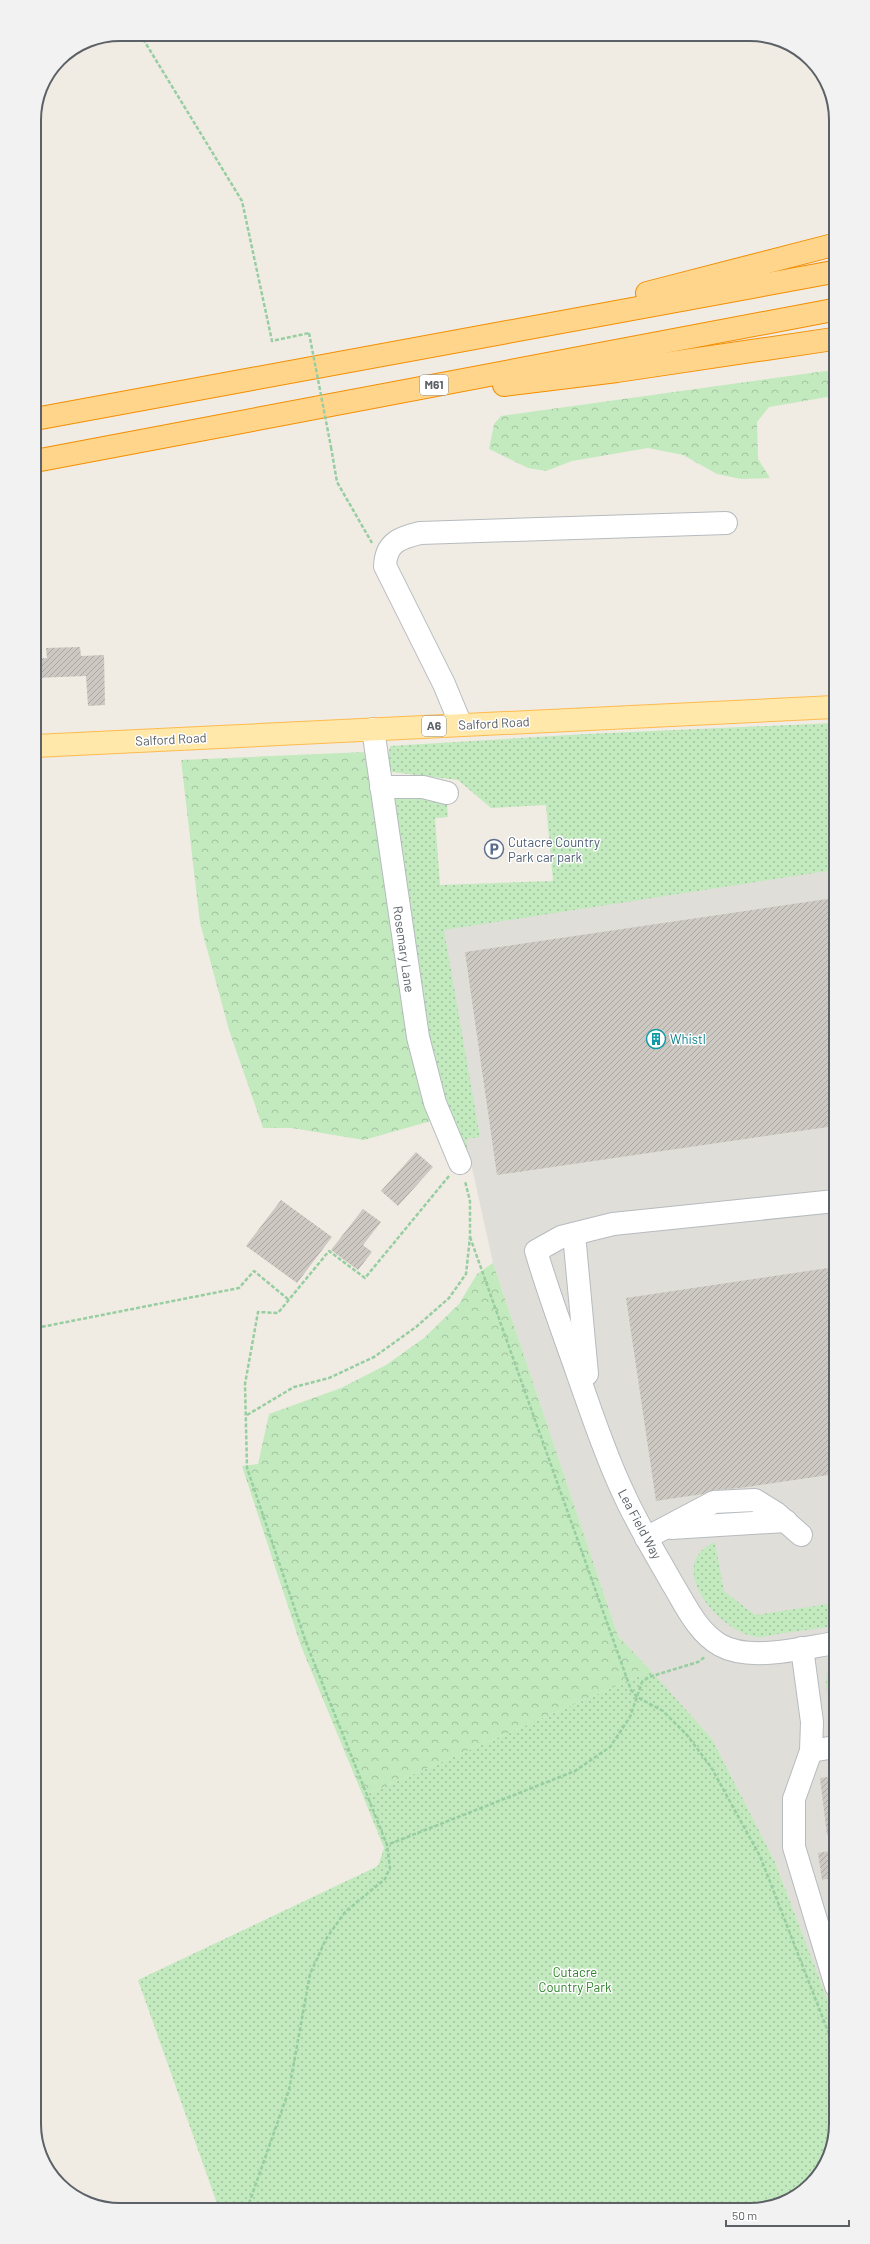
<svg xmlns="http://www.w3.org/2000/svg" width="870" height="2244" font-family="Barlow,sans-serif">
<defs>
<pattern id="grass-dots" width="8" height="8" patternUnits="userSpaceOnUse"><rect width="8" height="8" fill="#c2eabe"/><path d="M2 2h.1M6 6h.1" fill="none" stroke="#a1c19e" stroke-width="1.8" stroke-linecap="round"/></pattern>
<pattern id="forest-crowns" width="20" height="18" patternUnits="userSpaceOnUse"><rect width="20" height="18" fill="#c2eabe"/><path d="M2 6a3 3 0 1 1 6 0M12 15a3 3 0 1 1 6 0" fill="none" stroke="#a1c19e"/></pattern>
<pattern id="building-hatch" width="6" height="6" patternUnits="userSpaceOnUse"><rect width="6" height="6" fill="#cdc9c2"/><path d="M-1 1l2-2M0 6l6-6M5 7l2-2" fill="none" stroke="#a9a7a1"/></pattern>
</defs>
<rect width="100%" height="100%" fill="#f0ece3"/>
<!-- industrial -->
<polygon fill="#e0ded8" points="834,821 836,2022 775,1862 712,1739 618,1636 493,1263 423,945 433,912"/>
<!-- grass -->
<g fill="url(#grass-dots)">
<polygon points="834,723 834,870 444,930 480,1137 466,1139 470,1160 441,1102 405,922 386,799 396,790 441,800 447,805 448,817 435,818 440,885 553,881 546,805 491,808 458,780 392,772 387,759 390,746 586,734"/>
<path d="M715 1542 724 1591 755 1615 835 1603V1626C816 1629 797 1631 778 1634 771 1635 763 1638 757 1637 719 1633 662 1564 715 1542Z"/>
<polygon points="835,1667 835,1717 830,1718 826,1684 827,1672"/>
<polygon points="651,1671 712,1739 775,1862 836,2022 836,2124 818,2176 773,2207 219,2209 138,1980 378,1866 384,1848 363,1796"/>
</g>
<!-- forest -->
<g fill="url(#forest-crowns)">
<polygon points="833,370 833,396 769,407 757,422 758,459 770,478 741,479 717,474 683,455 648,448 572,461 546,471 528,468 489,449 494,424 501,416"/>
<polygon points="364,752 377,816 431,1121 364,1140 292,1128 263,1128 229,1030 200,923 181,760"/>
<polygon points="493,1263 618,1636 651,1671 363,1796 301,1646 242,1466 258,1464 269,1414 341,1388 386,1365 424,1338 459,1304 477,1274"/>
</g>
<!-- building -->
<g fill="url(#building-hatch)">
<polygon points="80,647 81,656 104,655 105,705 88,706 86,676 35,678 35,659 47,658 46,648"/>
<polygon points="834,898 835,1126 497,1175 465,952"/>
<polygon points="416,1152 433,1167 398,1206 381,1191"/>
<polygon points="281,1200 332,1237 297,1283 246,1246"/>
<polygon points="363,1209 381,1222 363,1245 372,1252 358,1270 331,1250"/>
<polygon points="835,1267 835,1474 740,1488 713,1490 703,1494 656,1501 626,1298"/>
<polygon points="835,1776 836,1834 827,1835 820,1778"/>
<polygon points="836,1850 836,1877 822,1880 818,1853"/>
</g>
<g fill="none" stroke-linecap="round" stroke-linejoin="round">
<defs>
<g id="minor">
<path d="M461 725 444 684 385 566C386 543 399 538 420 533L726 523"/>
<polyline points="373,729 418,1037 435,1103 460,1163"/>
<polyline points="381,787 423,787 447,793"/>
<path d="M835 1201 613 1224 561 1237 536 1251C548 1292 563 1332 577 1372 591 1411 604 1452 622 1490 636 1522 655 1553 672 1583 685 1604 697 1632 720 1645 750 1662 802 1648 835 1643"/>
<polyline points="574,1234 587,1374"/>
<polyline points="671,1528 786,1521"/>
<polyline points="646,1538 714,1502 755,1500 776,1513 801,1535"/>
<polyline points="802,1648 812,1722 811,1751 835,1747"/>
<polyline points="811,1751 794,1799 794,1847 836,1986"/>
</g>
<polyline id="major" points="35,746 834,707"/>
<g id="highway">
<polyline points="647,293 833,245"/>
<polyline points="504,385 617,371 833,339"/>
<polyline points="35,419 833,272"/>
<polyline points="35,461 833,310"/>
</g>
</defs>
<!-- minor casing -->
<use href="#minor" stroke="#b6bbbf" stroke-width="24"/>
<!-- major casing -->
<use href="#major" stroke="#ffba4e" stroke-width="24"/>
<!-- highway casing -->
<use href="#highway" stroke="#f38d00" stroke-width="24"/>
<!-- path -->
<g stroke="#97cea1" stroke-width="2.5" stroke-dasharray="4 2" stroke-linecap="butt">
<polyline points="140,34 242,201 272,341 309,333"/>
<polyline points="331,447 337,482 372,543"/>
<polyline points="449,1176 365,1278 329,1251 278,1313 258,1312 245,1384 247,1468 307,1645 387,1845 575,1771 610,1747 630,1717 642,1682 649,1677 698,1662 705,1657"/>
<polyline points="470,1237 631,1690 637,1697 663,1711 687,1735 711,1767 760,1856 836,2052"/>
<polyline points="36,1328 239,1288 254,1271 289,1300"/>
<polyline points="247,1415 294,1387 329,1378 374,1357 416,1327 449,1298 466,1274 470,1237 470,1201 465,1181"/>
<polyline points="247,2209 289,2090 310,1974 326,1939 345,1912 385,1879 390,1868 387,1845"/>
</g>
<!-- minor -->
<use href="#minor" stroke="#fff" stroke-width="22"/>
<!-- major -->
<use href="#major" stroke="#ffe8a9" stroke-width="22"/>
<!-- highway -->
<use href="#highway" stroke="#ffd58b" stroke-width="22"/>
<!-- path-bridge -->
<polyline stroke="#97cea1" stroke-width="2.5" stroke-dasharray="4 2" stroke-linecap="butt" points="309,333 331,447"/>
</g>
<!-- icons -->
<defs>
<symbol id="parking-ring" viewBox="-11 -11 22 22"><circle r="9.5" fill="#fff" stroke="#5c6f8a" stroke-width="1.5"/><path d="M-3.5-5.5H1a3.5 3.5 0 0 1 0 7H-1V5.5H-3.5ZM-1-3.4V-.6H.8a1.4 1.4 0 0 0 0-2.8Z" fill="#5c6f8a"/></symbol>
<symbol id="building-ring" viewBox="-11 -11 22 22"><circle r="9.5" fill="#fff" stroke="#0f9aa8" stroke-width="1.5"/><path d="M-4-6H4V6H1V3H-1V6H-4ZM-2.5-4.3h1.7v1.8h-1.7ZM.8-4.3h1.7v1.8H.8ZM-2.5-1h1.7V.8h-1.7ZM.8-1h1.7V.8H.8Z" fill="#0f9aa8"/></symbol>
</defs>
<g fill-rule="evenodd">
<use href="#parking-ring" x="483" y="838" width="22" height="22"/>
<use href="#building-ring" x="645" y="1028" width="22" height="22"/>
</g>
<g text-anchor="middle" stroke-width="3" stroke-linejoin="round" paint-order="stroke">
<!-- shield labels -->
<g fill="#fff" stroke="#8c9094" stroke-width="1">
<rect x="420" y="375" width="28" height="20" rx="3"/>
<rect x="422" y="716" width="24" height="20" rx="3"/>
</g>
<g font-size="12" font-weight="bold" fill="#5b6166">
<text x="434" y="389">M61</text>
<text x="434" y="730">A6</text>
</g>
<!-- street labels -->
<g font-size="13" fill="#5b6166" stroke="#fff">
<text transform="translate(494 723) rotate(-3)" y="5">Salford Road</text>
<text transform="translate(171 739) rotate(-3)" y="5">Salford Road</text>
<text transform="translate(404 949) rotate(82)" y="5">Rosemary Lane</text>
<text transform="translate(640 1524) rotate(62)" y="5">Lea Field Way</text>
</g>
<!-- service labels -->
<g font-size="13" fill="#4e5e75" stroke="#fff" text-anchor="start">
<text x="508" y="847">Cutacre Country<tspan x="508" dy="15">Park car park</tspan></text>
</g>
<!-- culture labels -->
<g font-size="13" fill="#0d838f" stroke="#fff" text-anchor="start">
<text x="670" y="1044">Whistl</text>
</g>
<!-- park labels -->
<g font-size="13" fill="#31842c" stroke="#fff">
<text x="575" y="1977">Cutacre<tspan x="575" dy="15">Country Park</tspan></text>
</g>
</g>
<!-- crop -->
<path d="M0 0H870V2244H0ZM120 41H750A79 79 0 0 1 829 120V2124A79 79 0 0 1 750 2203H120A79 79 0 0 1 41 2124V120A79 79 0 0 1 120 41Z" fill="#f2f2f3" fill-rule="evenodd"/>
<path fill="none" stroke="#5b6166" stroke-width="2" d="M120 41H750A79 79 0 0 1 829 120V2124A79 79 0 0 1 750 2203H120A79 79 0 0 1 41 2124V120A79 79 0 0 1 120 41Z"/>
<!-- scale -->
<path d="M726 2220v6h123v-6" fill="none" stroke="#5b6166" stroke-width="2"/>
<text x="732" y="2220" font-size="12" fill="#5b6166" stroke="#ffffff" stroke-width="3" paint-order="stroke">50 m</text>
</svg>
